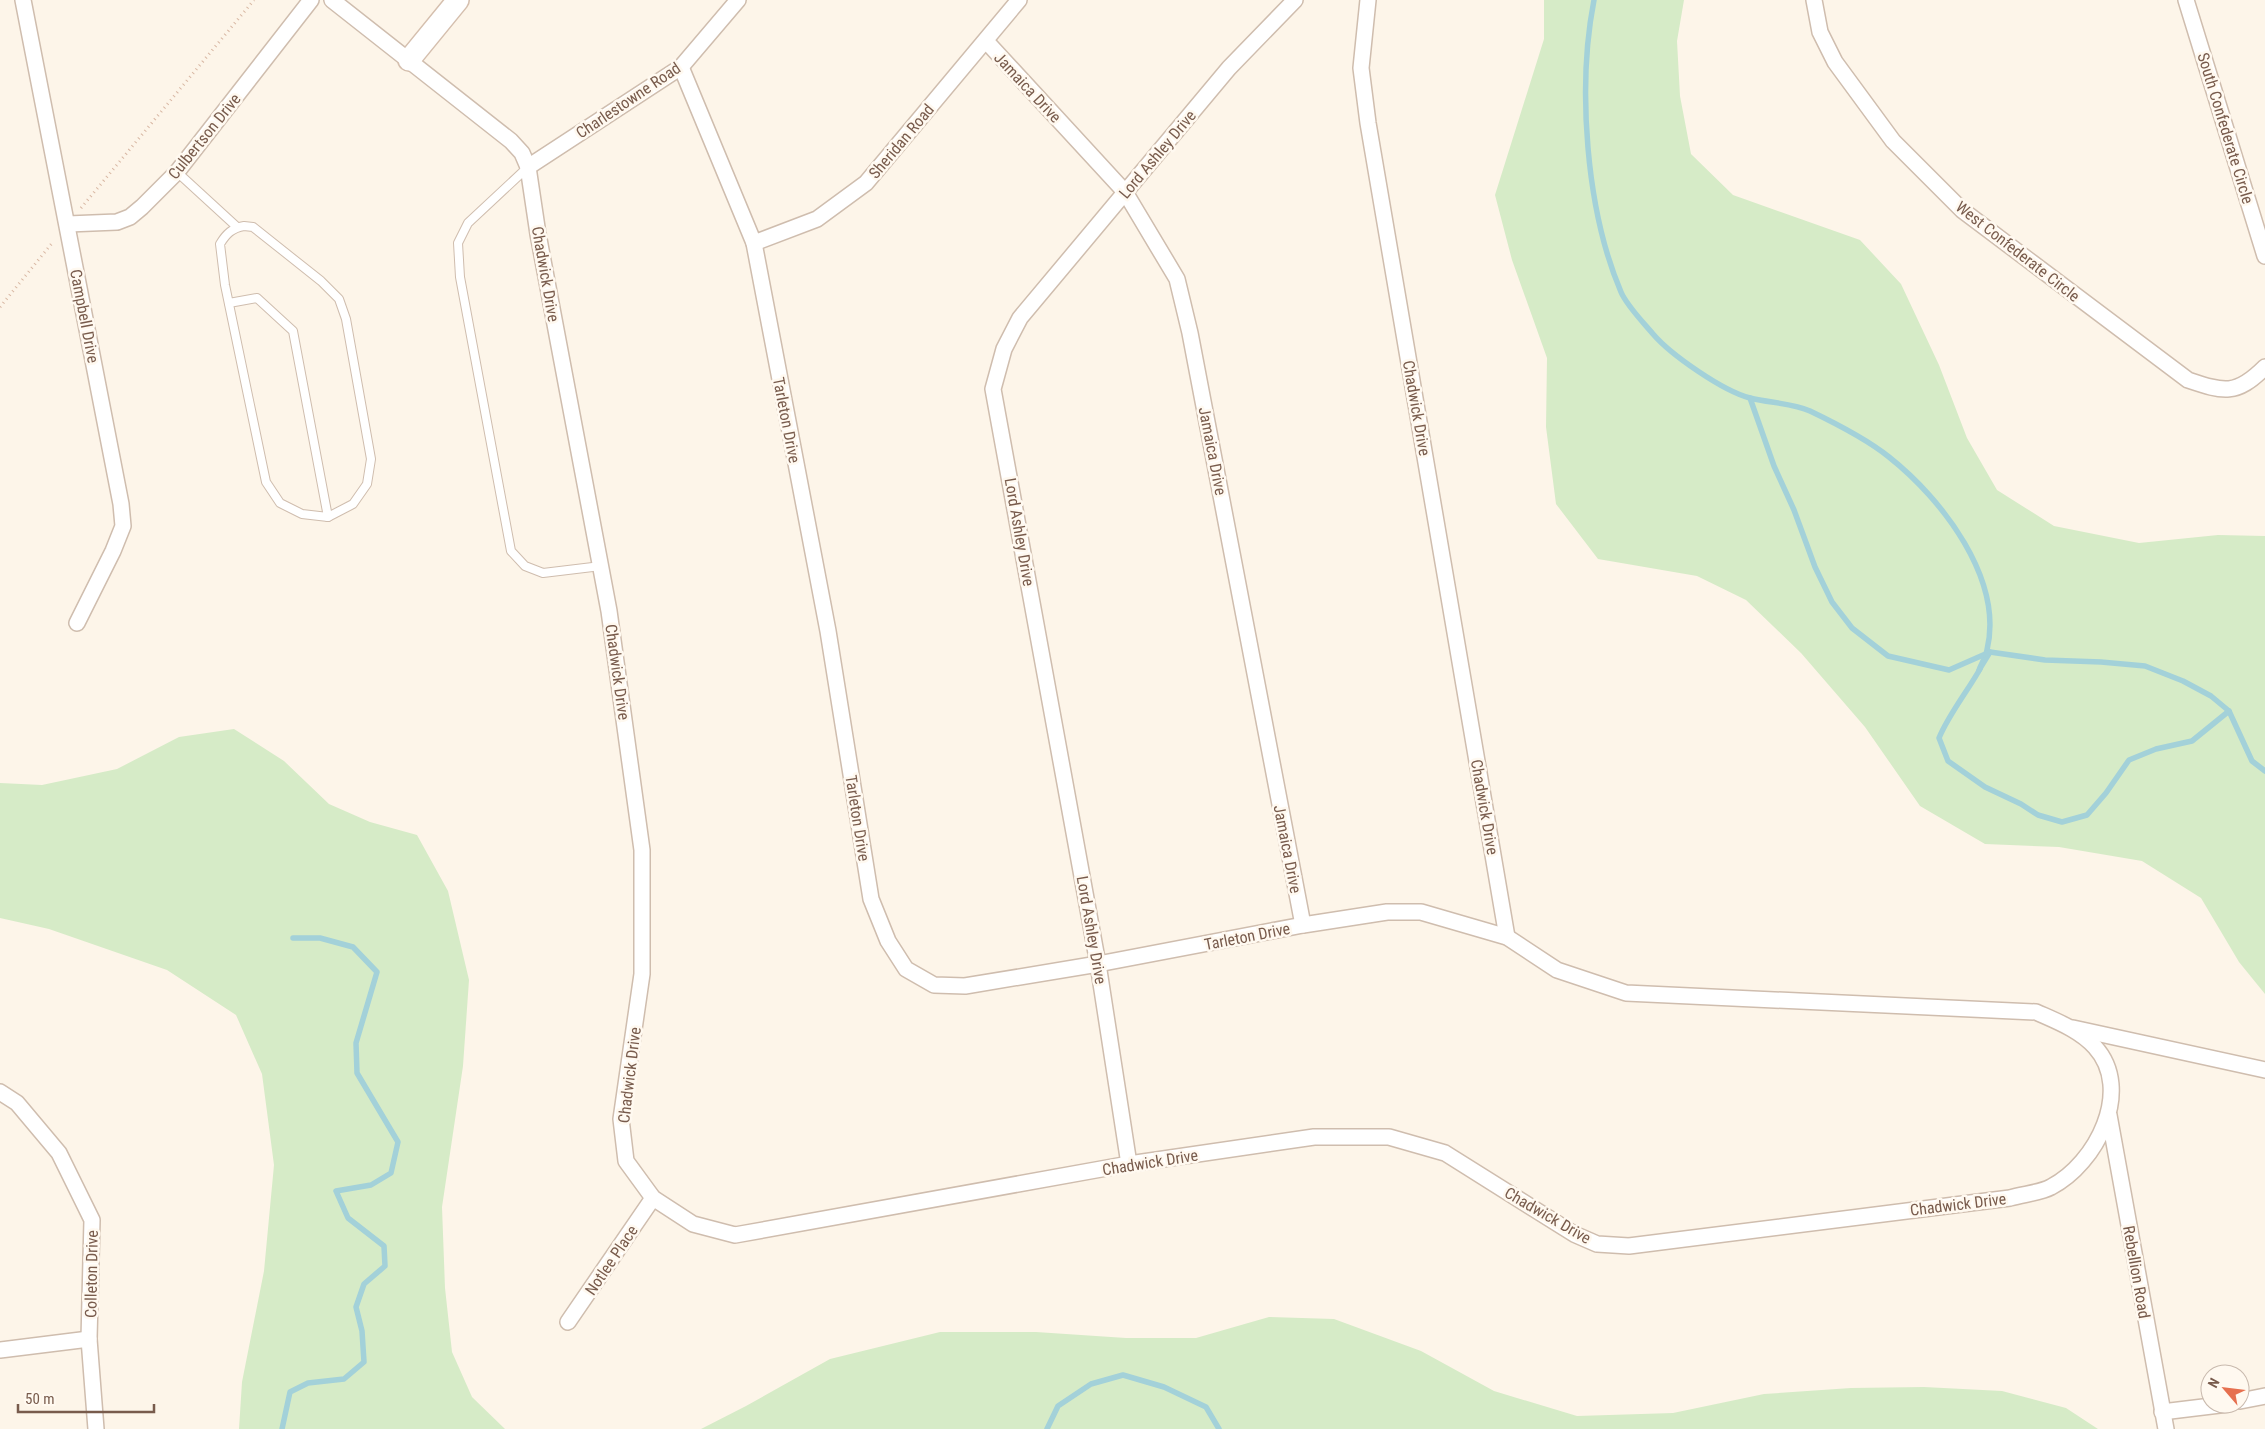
<svg xmlns="http://www.w3.org/2000/svg" width="2265" height="1429" font-family="'Roboto Condensed',sans-serif">
<rect width="100%" height="100%" fill="#fdf5e9"/>
<!-- green -->
<g fill="#d6ebc7">
<polygon points="1544,0 1684,0 1677,41 1680,96 1691,154 1733,195 1860,240 1901,284 1939,365 1967,438 1997,490 2054,526 2139,543 2218,535 2265,536 2265,994 2239,962 2201,898 2142,861 2059,847 1985,844 1920,806 1865,727 1801,653 1746,600 1697,576 1598,559 1556,504 1546,427 1547,358 1512,260 1495,195 1544,39"/>
<polygon points="234,729 284,761 329,804 370,822 417,835 448,891 469,980 463,1066 442,1207 445,1288 452,1352 472,1397 505,1429 239,1429 242,1382 264,1271 274,1165 262,1074 236,1015 167,970 49,929 0,918 0,783 42,785 117,769 179,737"/>
<polygon points="1269,1317 1334,1319 1421,1351 1494,1391 1577,1416 1673,1413 1764,1394 1851,1388 1924,1387 2002,1391 2066,1408 2098,1429 701,1429 746,1406 830,1359 940,1332 1036,1332 1126,1338 1196,1338"/>
</g>
<g fill="none" stroke-linecap="round" stroke-linejoin="round">
<!-- stream -->
<g stroke="#a3d1d9" stroke-width="5.5">
<path d="M1594 0C1577 87 1586 210 1621 292 1627 306 1643 322 1653 334 1671 355 1723 391 1750 398 1769 403 1793 403 1810 411 1835 423 1868 440 1889 457 1942 499 2004 579 1987 650 1986 657 1981 664 1979 670L1990 652"/>
<polyline points="1750,398 1774,466 1794,510 1815,567 1832,602 1852,628 1888,656 1949,670 1990,652 2045,660 2101,662 2145,666 2183,681 2211,696 2229,711 2252,761 2265,771"/>
<path d="M1980 669C1967 692 1949 714 1939 738L1948 761 1985 787 2021 804 2038 815 2062 822 2087 815 2106 793 2129 760 2156 749 2192 741 2229 711"/>
<polyline points="282,1429 290,1392 308,1383 344,1379 364,1362 362,1331 356,1307 364,1284 385,1266 384,1246 348,1218 336,1191 371,1185 391,1173 398,1142 357,1073 356,1043 377,972 353,947 320,938 293,938"/>
<polyline points="1047,1429 1058,1406 1091,1384 1123,1375 1164,1387 1206,1407 1219,1429"/>
</g>
<defs>
<g id="lane">
<polyline points="528,167 468,223 458,243 460,277 511,551 525,566 543,573 601,566"/>
<polyline points="177,172 237,227"/>
<path d="M244 226 253 227 321 281 339 299 346 319 371 459 367 484 353 504 328 517 302 514 280 503 266 482 225 285 220 244C226 234 232 228 244 226Z"/>
<polyline points="229,303 257,298 293,331 328,517"/>
</g>
<g id="street">
<polyline points="23,0 121,504 123,526 113,551 77,623"/>
<path d="M332 0 511 141 522 153 528 167 538 234 609 611 642 850V974L621 1119 626 1161 653 1198 693 1224 735 1235 1129 1164 1314 1137H1389L1445 1153 1574 1234 1597 1244 1629 1246 2010 1198C2023 1194 2040 1193 2051 1187 2096 1164 2134 1090 2095 1047 2080 1030 2056 1021 2036 1012L1626 993 1557 970 1507 937 1421 912H1387L1303 925 1098 964 965 986 934 985 906 969 888 941 871 899 828 631 754 243 681 67"/>
<polyline points="1368,0 1361,68 1368,123 1507,937"/>
<path d="M1814 0 1820 32 1835 62 1893 141 1962 210 2188 380C2224 392 2236 396 2265 367"/>
<polyline points="2186,0 2265,256"/>
<polyline points="986,41 1125,192 1177,279 1190,333 1303,925"/>
<polyline points="528,167 681,67 738,0"/>
<polyline points="68,224 117,222 130,217 142,207 177,172 311,0"/>
<polyline points="754,243 817,219 866,183 1019,0"/>
<polyline points="2073,1028 2265,1070"/>
<polyline points="0,1092 17,1103 59,1153 92,1220 89,1339 96,1429"/>
<polyline points="2109,1115 2166,1429"/>
<polyline points="1129,1164 1098,964 993,389 1004,349 1020,318 1229,68 1295,0"/>
<polyline points="568,1322 653,1198"/>
<polyline points="0,1350 89,1339"/>
<polyline points="2240,1401 2265,1396"/>
<polyline points="2162,1412 2228,1404"/>
</g>
<polyline id="secondary" points="409,60 458,0"/>
</defs>
<!-- lane casing -->
<use href="#lane" stroke="#cfbdae" stroke-width="10"/>
<!-- street casing -->
<use href="#street" stroke="#cfbdae" stroke-width="18"/>
<!-- secondary casing -->
<use href="#secondary" stroke="#d5bfae" stroke-width="24"/>
<!-- path -->
<g stroke="#d8b7a3" stroke-width="3" stroke-dasharray="1 4" stroke-linecap="butt">
<polyline points="81,208 254,0"/>
<polyline points="0,307 53,242"/>
</g>
<!-- lane -->
<use href="#lane" stroke="#fff" stroke-width="8"/>
<!-- street -->
<use href="#street" stroke="#fff" stroke-width="15"/>
<!-- secondary -->
<use href="#secondary" stroke="#fff" stroke-width="21"/>
</g>
<g text-anchor="middle" stroke-width="5" stroke-linejoin="round" paint-order="stroke">
<!-- street labels -->
<g font-size="16" fill="#785b4c" stroke="#fff9f0">
<text transform="translate(1028 87) rotate(47)" y="6">Jamaica Drive</text>
<text transform="translate(628 100) rotate(-34)" y="6">Charlestowne Road</text>
<text transform="translate(2226 128) rotate(73)" y="6">South Confederate Circle</text>
<text transform="translate(204 136) rotate(-51)" y="6">Culbertson Drive</text>
<text transform="translate(901 141) rotate(-50)" y="6">Sheridan Road</text>
<text transform="translate(1157 154) rotate(-50)" y="6">Lord Ashley Drive</text>
<text transform="translate(2018 251) rotate(38)" y="6">West Confederate Circle</text>
<text transform="translate(546 274) rotate(80)" y="6">Chadwick Drive</text>
<text transform="translate(85 316) rotate(79)" y="6">Campbell Drive</text>
<text transform="translate(1417 408) rotate(80)" y="6">Chadwick Drive</text>
<text transform="translate(787 420) rotate(79)" y="6">Tarleton Drive</text>
<text transform="translate(1213 451) rotate(79)" y="6">Jamaica Drive</text>
<text transform="translate(1020 532) rotate(80)" y="6">Lord Ashley Drive</text>
<text transform="translate(618 672) rotate(82)" y="6">Chadwick Drive</text>
<text transform="translate(1485 807) rotate(80)" y="6">Chadwick Drive</text>
<text transform="translate(858 818) rotate(81)" y="6">Tarleton Drive</text>
<text transform="translate(1288 849) rotate(79)" y="6">Jamaica Drive</text>
<text transform="translate(1092 930) rotate(80)" y="6">Lord Ashley Drive</text>
<text transform="translate(1247 936) rotate(-11)" y="6">Tarleton Drive</text>
<text transform="translate(629 1075) rotate(-83)" y="6">Chadwick Drive</text>
<text transform="translate(1150 1162) rotate(-9)" y="6">Chadwick Drive</text>
<text transform="translate(1958 1204) rotate(-7)" y="6">Chadwick Drive</text>
<text transform="translate(1548 1215) rotate(30)" y="6">Chadwick Drive</text>
<text transform="translate(611 1260) rotate(-56)" y="6">Notlee Place</text>
<text transform="translate(2137 1272) rotate(80)" y="6">Rebellion Road</text>
<text transform="translate(91 1274) rotate(-89)" y="6">Colleton Drive</text>
</g>
</g>
<!-- north arrow -->
<g transform="translate(2225 1389) rotate(298)"><circle r="24" fill="#fff9f0" stroke="#c9baae"/>
<path d="M0-4L9 19L0 12L-9 19Z" fill="#e6704f"/>
<text y="-8" font-size="14" font-weight="bold" text-anchor="middle" fill="#785b4c">N</text>
</g>
<!-- scale -->
<path d="M18 1404v8h136v-8" fill="none" stroke="#785b4c" stroke-width="2.5"/>
<text x="25" y="1404" font-size="15" fill="#785b4c" stroke="#fff9f0" stroke-width="4" paint-order="stroke">50 m</text>
</svg>
